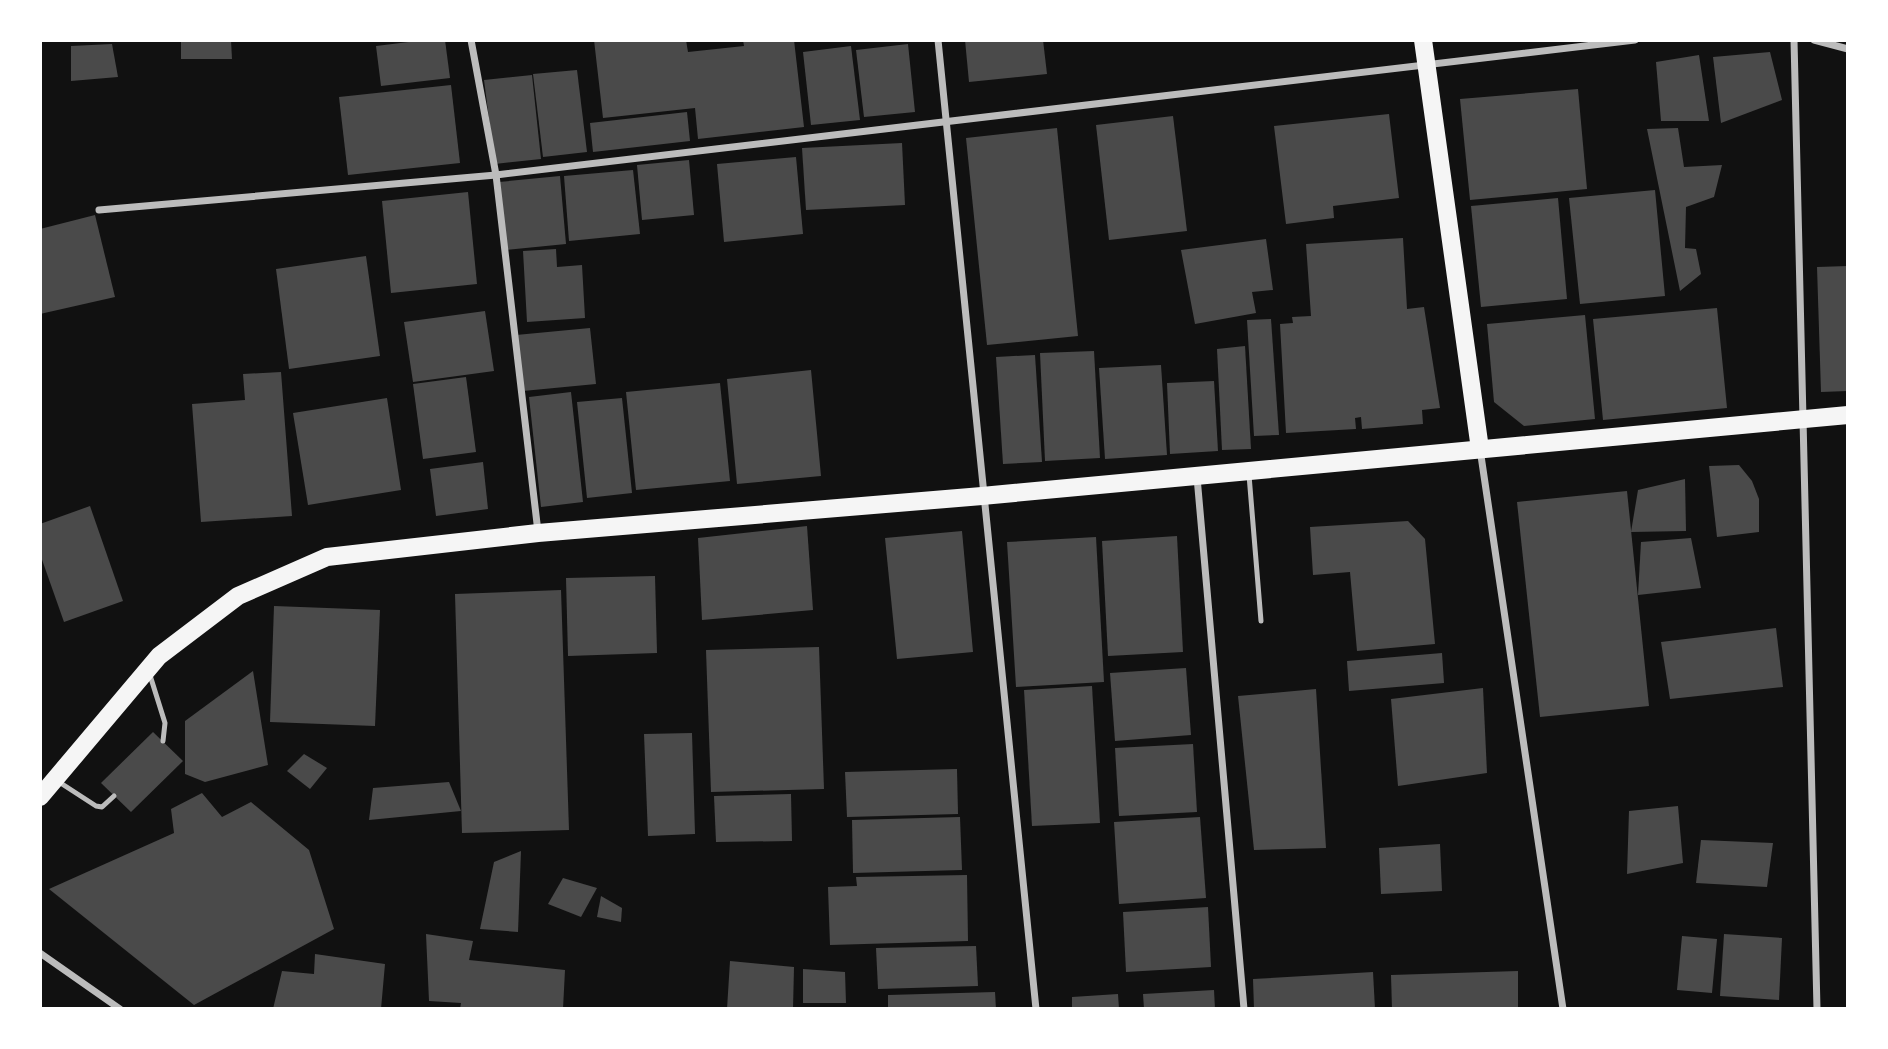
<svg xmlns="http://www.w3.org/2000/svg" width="1888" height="1049" font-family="'Asap Condensed',sans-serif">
<rect width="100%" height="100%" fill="#111"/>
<!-- building -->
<g fill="#4a4a4a">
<polygon points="181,40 231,40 232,59 181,59"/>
<polygon points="425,40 445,40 450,78 381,86 376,46"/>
<polygon points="594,40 686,40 688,52 744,46 743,40 794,40 804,127 698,139 695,108 603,118"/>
<polygon points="965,40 1043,40 1047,74 969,82"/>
<polygon points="112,44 118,77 71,81 71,46"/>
<polygon points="908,44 915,112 864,117 856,50"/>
<polygon points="851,46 860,120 811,125 803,52"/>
<polygon points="1770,52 1782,100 1721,123 1713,57"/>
<polygon points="1699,55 1709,121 1661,121 1656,62"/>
<polygon points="577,70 587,152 543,157 533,74"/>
<polygon points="532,75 541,159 495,164 484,80"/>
<polygon points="451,85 460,163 348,175 339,97"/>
<polygon points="1578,89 1587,189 1470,200 1460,99"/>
<polygon points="687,112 690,141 593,152 590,123"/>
<polygon points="1389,114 1399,198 1333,206 1334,218 1286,224 1274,126"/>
<polygon points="1173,116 1187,231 1109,240 1096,125"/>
<polygon points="1057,128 1078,336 987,345 966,138"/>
<polygon points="1678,128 1684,167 1722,165 1714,197 1686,207 1685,248 1696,249 1701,274 1680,291 1647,129"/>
<polygon points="902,143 905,205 806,210 802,148"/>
<polygon points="796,157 803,234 724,242 717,164"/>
<polygon points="689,160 694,215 642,220 637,165"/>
<polygon points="633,170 640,234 569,241 564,176"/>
<polygon points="560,176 566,244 505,250 499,182"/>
<polygon points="1655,190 1665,296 1580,304 1569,198"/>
<polygon points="468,192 477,284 391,293 382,201"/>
<polygon points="1558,198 1567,299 1481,307 1471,206"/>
<polygon points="95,215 115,297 40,314 40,229"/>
<polygon points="1403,238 1407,309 1424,307 1440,408 1422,410 1423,424 1362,429 1361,417 1355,418 1356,429 1286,433 1280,324 1293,323 1292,317 1311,316 1306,244"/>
<polygon points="1266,239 1273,290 1252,292 1256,313 1195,324 1181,250"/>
<polygon points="556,249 557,267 582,265 585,318 527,322 523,251"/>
<polygon points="366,256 380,356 289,369 276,269"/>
<polygon points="1848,266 1848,391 1821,392 1817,267"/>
<polygon points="1717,308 1727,408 1603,420 1593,319"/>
<polygon points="485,311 494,371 413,382 404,322"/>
<polygon points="1585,315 1595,419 1524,426 1494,402 1487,324"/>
<polygon points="1271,319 1279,435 1254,436 1247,320"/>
<polygon points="590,328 596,384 523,391 516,335"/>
<polygon points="1245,346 1251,449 1222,450 1217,349"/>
<polygon points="1094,351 1100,458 1045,461 1040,353"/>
<polygon points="1035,355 1042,462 1003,464 996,357"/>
<polygon points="1161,365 1167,455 1105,459 1099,368"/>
<polygon points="811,370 821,476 737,484 727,379"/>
<polygon points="281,372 292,516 201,522 192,404 245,400 243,374"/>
<polygon points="466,377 476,452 423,459 413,384"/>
<polygon points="1214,381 1218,451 1170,454 1167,383"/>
<polygon points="720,383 730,481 636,490 626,392"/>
<polygon points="571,392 583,502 541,507 529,397"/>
<polygon points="387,398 401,490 308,505 293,413"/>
<polygon points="622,398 632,493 587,498 577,402"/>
<polygon points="483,462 488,509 436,516 430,469"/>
<polygon points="1739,465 1752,481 1759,499 1759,532 1717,537 1709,466"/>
<polygon points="1685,479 1686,531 1631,532 1638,490"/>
<polygon points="1627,491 1649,706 1540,717 1517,502"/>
<polygon points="90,506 123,601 64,622 40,554 40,524"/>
<polygon points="1408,521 1425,539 1435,644 1357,651 1350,572 1313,575 1310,527"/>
<polygon points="807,526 813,610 702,620 698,538"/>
<polygon points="962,531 973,652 897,659 885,538"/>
<polygon points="1177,536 1183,652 1108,656 1102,541"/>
<polygon points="1096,537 1104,682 1016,687 1007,542"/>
<polygon points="1691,538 1701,588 1638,595 1641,542"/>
<polygon points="655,576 657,653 568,656 566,578"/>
<polygon points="561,590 569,830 462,833 455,594"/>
<polygon points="274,606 380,610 375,726 270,722"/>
<polygon points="1776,628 1783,687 1670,699 1661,642"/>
<polygon points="819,647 824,789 711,792 706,650"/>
<polygon points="1442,653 1444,683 1349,691 1347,661"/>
<polygon points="1186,668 1191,735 1115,741 1110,673"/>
<polygon points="253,671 268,765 205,782 185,774 185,721"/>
<polygon points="1092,686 1100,823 1032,826 1024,690"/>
<polygon points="1483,688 1487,773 1398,786 1391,699"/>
<polygon points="1316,689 1326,848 1254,850 1238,696"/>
<polygon points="153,732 183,761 131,812 101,783"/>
<polygon points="692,733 695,834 648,836 644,734"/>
<polygon points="1193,744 1197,812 1119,816 1115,748"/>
<polygon points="304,754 327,768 310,789 287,771"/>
<polygon points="957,769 958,814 847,817 845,772"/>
<polygon points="449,782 461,811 369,820 373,788"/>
<polygon points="202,793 222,817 251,802 309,850 334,929 194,1005 49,889 174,833 171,809"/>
<polygon points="791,794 792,841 716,842 714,796"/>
<polygon points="1678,806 1683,863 1627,874 1629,811"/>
<polygon points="960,817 962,870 853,873 852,820"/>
<polygon points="1200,817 1206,898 1119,904 1114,822"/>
<polygon points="1701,840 1773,843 1767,887 1696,883"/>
<polygon points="1440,844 1442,891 1381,894 1379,848"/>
<polygon points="521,851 518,932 480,929 494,862"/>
<polygon points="967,875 968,941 830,945 828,887 857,886 856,877"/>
<polygon points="563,878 597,888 581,917 548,904"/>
<polygon points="601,896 622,908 621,922 597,917"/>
<polygon points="1208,907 1211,967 1126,972 1123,912"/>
<polygon points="426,934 473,941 469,960 565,970 563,1009 460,1009 461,1003 429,1001"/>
<polygon points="1724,934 1782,938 1779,1000 1720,996"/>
<polygon points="1682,936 1717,939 1712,993 1677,990"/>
<polygon points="976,946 978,986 878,989 876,948"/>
<polygon points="315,954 385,964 381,1009 273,1009 282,971 314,974"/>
<polygon points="730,961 794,967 793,1009 727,1009"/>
<polygon points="803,969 845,972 846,1003 803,1003"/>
<polygon points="1518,971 1518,1009 1392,1009 1391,975"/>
<polygon points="1373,972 1375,1009 1254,1009 1253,979"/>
<polygon points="1214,990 1215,1009 1144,1009 1143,994"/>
<polygon points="995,992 996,1009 888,1009 888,995"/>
<polygon points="1118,994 1119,1009 1072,1009 1072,997"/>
</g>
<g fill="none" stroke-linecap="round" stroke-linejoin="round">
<!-- service -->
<g stroke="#bcbcbc" stroke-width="5">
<polyline points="1249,475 1261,621"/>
<polyline points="149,672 165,723 163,741"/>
<polyline points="59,782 96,806 102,807 114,796"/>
</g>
<!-- minor -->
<g stroke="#bcbcbc" stroke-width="7">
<polyline points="471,40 496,175 538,532"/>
<polyline points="938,40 1036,1009"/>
<polyline points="1794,40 1817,1009"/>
<polyline points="1814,40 1848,49"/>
<polyline points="99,210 496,175 1635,40"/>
<polyline points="1480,449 1563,1009"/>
<polyline points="1197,477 1244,1009"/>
<polyline points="40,953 120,1009"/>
</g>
<!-- primary -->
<g stroke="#f5f5f5" stroke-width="18">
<polyline points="1423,40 1480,449"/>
<polyline points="40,797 159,656 238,596 327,557 538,533 982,496 1848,415"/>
</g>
</g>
<!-- border -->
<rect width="1888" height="1049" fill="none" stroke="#ffffff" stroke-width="84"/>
</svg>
